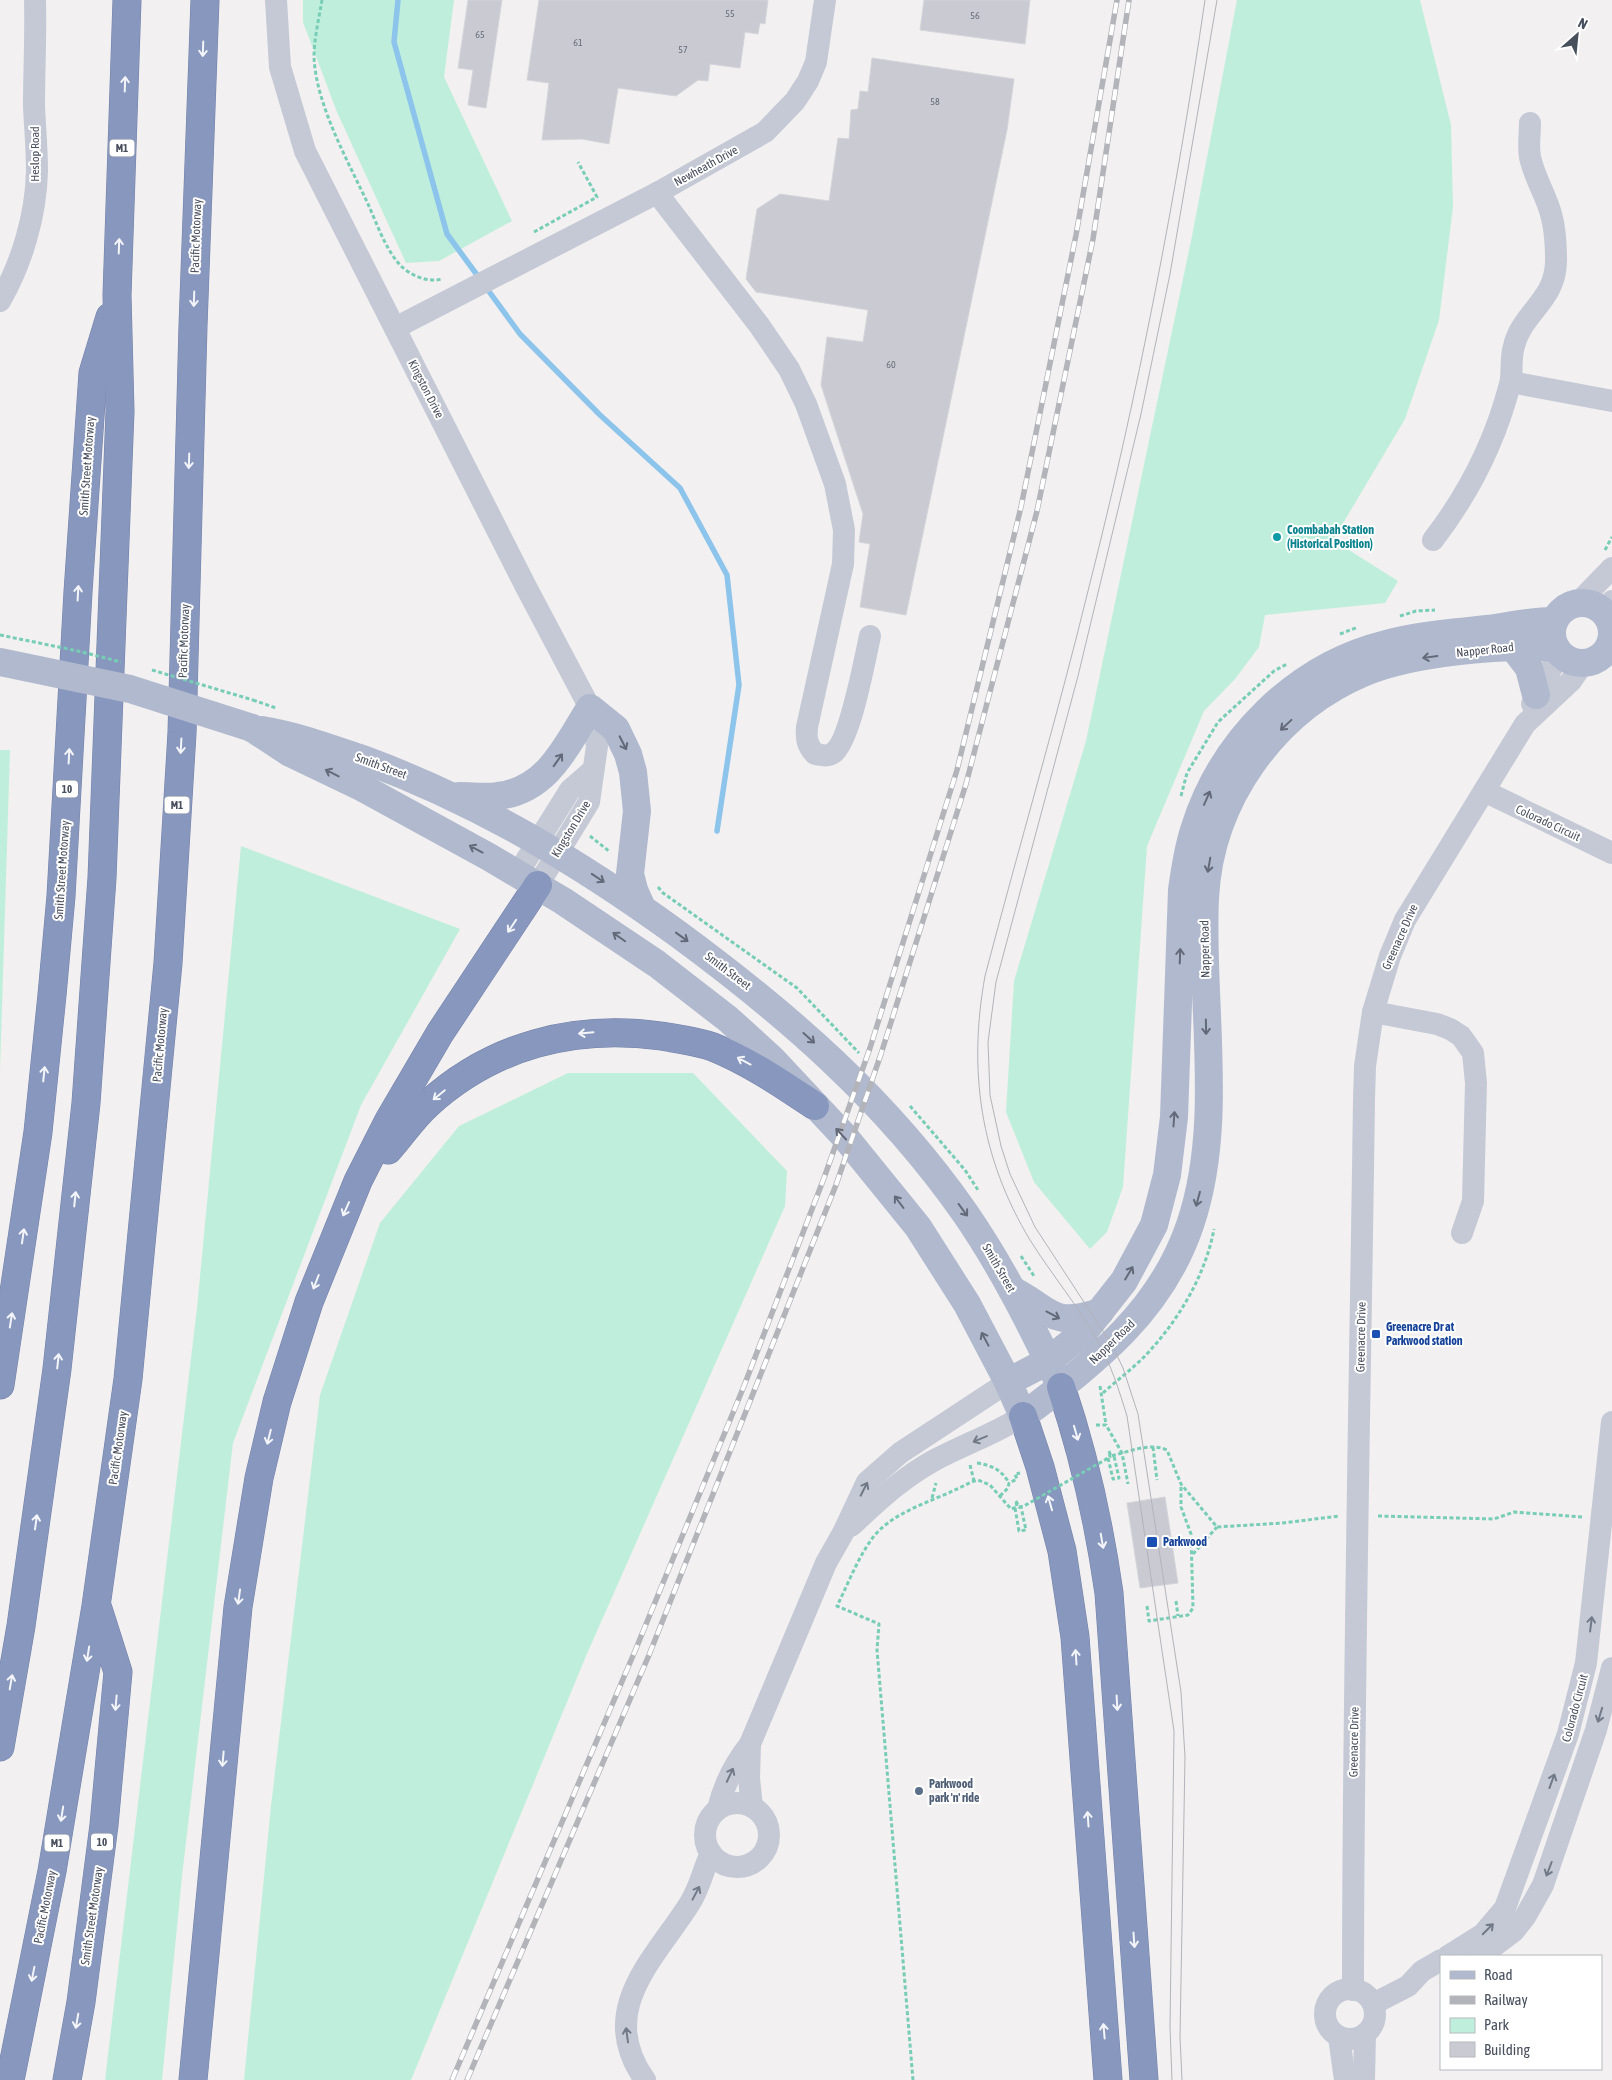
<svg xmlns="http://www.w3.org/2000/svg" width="1612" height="2080" font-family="'Asap Condensed',sans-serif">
<rect width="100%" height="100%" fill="#f2f0f0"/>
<!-- green -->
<g fill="#bfefdc">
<polygon points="303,0 454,0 444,77 512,221 439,261 406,263 337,112 303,22"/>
<polygon points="1237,0 1420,0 1451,125 1453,207 1439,320 1405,419 1333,540 1398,581 1385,603 1265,615 1259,647 1235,679 1204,711 1147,846 1123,1187 1107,1232 1090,1249 1034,1182 1006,1112 1014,981 1086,741 1192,236"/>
<polygon points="0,750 10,750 0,1071"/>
<polygon points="241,846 460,929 361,1105 233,1443 182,1876 162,2080 105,2080 197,1308"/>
<polygon points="568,1073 693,1073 787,1171 785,1206 586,1656 411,2080 244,2080 271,1806 320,1395 380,1223 459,1126"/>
</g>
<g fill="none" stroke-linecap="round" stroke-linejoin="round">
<!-- stream -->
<g stroke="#8dc4ec" stroke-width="5.5">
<polyline points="398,0 394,42 447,234 480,279"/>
<polyline points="485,286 520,334 600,415 680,488 727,575 739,685 717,831"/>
</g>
</g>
<!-- building -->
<g fill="#cacbd2" stroke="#d4d5db">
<polygon points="468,0 502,0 486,108 468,105 473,70 458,68"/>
<polygon points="539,0 768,0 765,24 760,23 758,34 745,32 740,68 710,64 708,81 698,80 676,96 618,88 609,144 582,139 542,140 549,83 527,80"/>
<polygon points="924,0 1030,0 1025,44 920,30"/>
<polygon points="872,58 1014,79 1007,130 906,615 860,607 870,544 859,542 863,514 821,385 827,337 863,342 868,310 756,292 746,279 757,209 780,194 829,201 838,138 849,139 851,110 858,109 860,91 868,92"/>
<polygon points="1165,1497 1178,1583 1140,1588 1127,1503"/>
</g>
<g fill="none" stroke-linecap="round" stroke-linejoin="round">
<defs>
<g id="highway">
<path d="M388 1150C402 1135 412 1118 428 1104 493 1045 575 1024 661 1036 678 1039 696 1041 713 1047 750 1062 782 1084 815 1106"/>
<polyline points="0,1385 38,1132 52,995 61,896 78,592 93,373 110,317"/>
<path d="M1061 1387C1084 1455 1099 1523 1109 1593L1144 2080"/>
<polyline points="1023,1416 1040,1467 1062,1551 1075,1637 1108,2080"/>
<polyline points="0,1747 21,1626 57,1369 86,1103 102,878 120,411 117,295 127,0"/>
<polyline points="10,2080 52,1871 96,1606 128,1379 168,963 182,733 193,326 205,0"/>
<polyline points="67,2080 81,2002 104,1825 118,1672 98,1609"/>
<polyline points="193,2080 238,1607 259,1478 277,1402 309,1302 358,1181 389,1120 440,1033 538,885"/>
</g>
</defs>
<!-- highway casing -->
<use href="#highway" stroke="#7382aa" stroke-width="29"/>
<!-- path -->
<g stroke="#77cdb5" stroke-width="3" stroke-dasharray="4 2.5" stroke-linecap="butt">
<path d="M322 0C319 18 314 39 314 57 316 105 348 161 368 204 377 224 385 248 400 265 410 275 427 283 442 279"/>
<polyline points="534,232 597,197 578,162"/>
<polyline points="1605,550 1612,537"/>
<polyline points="1400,616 1416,611 1435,610"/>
<polyline points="1340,634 1358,627"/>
<polyline points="253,700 276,708"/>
<polyline points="1181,796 1187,773 1218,722 1274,671 1287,664"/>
<polyline points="590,836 610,852"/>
<polyline points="658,887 663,893 797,988 859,1053"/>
<polyline points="910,1106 965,1170 978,1190"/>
<polyline points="1021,1256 1034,1276"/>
<polyline points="1100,1386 1106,1425"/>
<path d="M1103 1393C1116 1381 1131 1370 1143 1358 1177 1323 1205 1277 1214 1229"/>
<polyline points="1096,1425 1106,1425 1122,1453 1128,1484"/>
<polyline points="1153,1447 1157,1480"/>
<path d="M1109 1451 1111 1456C1129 1452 1149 1442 1167 1450L1181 1484 1217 1527 1283 1523 1339 1516"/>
<polyline points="1108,1458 1113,1479 1119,1478 1114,1456"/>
<path d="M977 1463C991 1465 1002 1470 1009 1483"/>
<polyline points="970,1465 974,1481"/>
<polyline points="1000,1496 1008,1488 1009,1483 1017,1479 1015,1474 1020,1473"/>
<polyline points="932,1498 936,1483"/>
<polyline points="1015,1508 1019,1531 1026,1530 1021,1507"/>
<polyline points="1378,1516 1494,1519 1514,1512 1582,1517"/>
<polyline points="1193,1554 1217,1527"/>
<polyline points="1176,1601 1178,1616"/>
<polyline points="1147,1606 1149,1621 1188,1615 1193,1608 1191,1534 1181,1507 1181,1485"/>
<path d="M913 2080 877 1650 879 1624 837 1606C848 1584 857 1560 871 1540 890 1513 928 1503 957 1489 964 1486 970 1482 978 1480L990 1485 1011 1509 1017 1507 1016 1501"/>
</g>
<!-- minor -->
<g stroke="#c4c9d5" stroke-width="22">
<polyline points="276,0 280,67 305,151 525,585 590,708 597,746 589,802 538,885"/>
<path d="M657 193 759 325 789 369 806 404 835 484 844 530 843 564 807 727C806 739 807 745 815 754 821 755 828 757 833 753 850 742 865 658 870 636"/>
<path d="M0 301C22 263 36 215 37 171 37 149 35 128 34 106 34 71 36 35 35 0"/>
<polyline points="395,328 657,193 765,132 795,101 808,81 816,62 825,0"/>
<polyline points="1511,382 1612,401"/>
<path d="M1433 540C1470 492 1495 442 1510 384 1513 372 1510 358 1514 346 1522 312 1557 300 1556 259 1556 245 1555 228 1551 214 1546 195 1534 177 1530 157 1528 146 1530 134 1530 123"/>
<polyline points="1578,603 1612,568"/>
<polyline points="1606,615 1612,601"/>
<polyline points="1532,704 1560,653"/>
<polyline points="1484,791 1612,853"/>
<polyline points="518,873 570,790 593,770"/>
<polyline points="1373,1012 1437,1024 1450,1029 1461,1036 1473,1053 1476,1083 1473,1201 1462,1233"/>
<path d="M851 1526C877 1502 902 1478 933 1461 963 1445 994 1434 1023 1416"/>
<polyline points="750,1744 749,1778 752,1807"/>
<circle cx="737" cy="1835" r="32"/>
<path d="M718 1809C724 1784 734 1764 750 1744L826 1563 843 1533 867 1482 900 1453 1008 1382"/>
<polyline points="1448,1956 1483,1934 1505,1908 1568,1734 1586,1663 1612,1422"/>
<polyline points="1481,1956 1514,1931 1525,1917 1543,1885 1596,1730 1612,1668"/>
<circle cx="1350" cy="2014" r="25"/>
<path d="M1353 1990C1353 1693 1360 1396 1364 1100L1365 1066 1373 1012 1390 956 1405 920 1525 724 1571 681 1584 662"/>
<polyline points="1373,2004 1408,1986 1422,1971 1441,1960"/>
<polyline points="1339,2037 1345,2080"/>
<path d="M645 2080C595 2010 655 1959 690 1903 700 1887 703 1870 711 1853"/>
<polyline points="1364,2080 1365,2034"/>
</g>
<!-- major -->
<g stroke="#b0b9ce" stroke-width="28">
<circle cx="1582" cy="633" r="30"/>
<polyline points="1513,647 1529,668 1536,695"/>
<path d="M252 728 290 753 363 788 489 857 563 901 657 964 728 1019 772 1059 845 1137 918 1227 967 1304 1008 1382 1023 1416C1094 1362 1160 1313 1190 1225 1225 1123 1200 1004 1205 898 1210 800 1274 710 1365 672 1414 652 1503 644 1556 648"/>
<path d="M262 730C298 736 330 748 365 760 479 802 580 863 678 934 788 1015 886 1100 965 1213 1003 1268 1032 1327 1061 1387"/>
<path d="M459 796C472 796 486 798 498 796 548 790 566 746 590 708L616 729 628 754 633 772 637 811 630 874 634 890 642 908"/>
<path d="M1012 1290C1053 1311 1050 1328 1100 1312"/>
<path d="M1008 1382 1048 1361 1083 1333 1124 1281 1154 1225 1167 1175 1174 1117 1182 890C1185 868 1188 847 1195 827 1223 739 1297 666 1386 644 1419 635 1453 633 1487 629 1509 626 1532 621 1554 621"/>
</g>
<!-- highway -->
<use href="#highway" stroke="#8897be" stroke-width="28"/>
<!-- tram -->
<g stroke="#b2b4ba" stroke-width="1">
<path d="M1172 2080 1170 2027 1174 1731 1127 1416C1119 1390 1111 1365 1098 1341 1078 1306 1052 1275 1030 1240 980 1157 968 1070 985 976 1019 846 1057 718 1089 587 1138 394 1176 197 1205 0"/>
<polyline points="1182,2080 1180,2037 1185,1757 1181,1692 1138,1414 1123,1368 1112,1345 1035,1227 1010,1174 1001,1146 990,1095 988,1042 996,982 1078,676 1141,414 1170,274 1217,0"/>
</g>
<defs>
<g id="rail">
<polyline points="452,2080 635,1651 744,1386 824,1178 870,1048 957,770 1021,507 1076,235 1117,0"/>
<polyline points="467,2080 649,1655 836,1185 881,1054 966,784 1037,511 1093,239 1129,0"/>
</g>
</defs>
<!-- rail casing -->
<use href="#rail" stroke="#b2b4ba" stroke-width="5.5"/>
<!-- rail -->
<use href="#rail" stroke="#fff" stroke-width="4" stroke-dasharray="11" stroke-linecap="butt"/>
<!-- path-bridge -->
<g stroke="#77cdb5" stroke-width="3" stroke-dasharray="4 2.5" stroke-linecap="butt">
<polyline points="0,635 78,651 121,662"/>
<polyline points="152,670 253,700"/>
<polyline points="1016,1501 1019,1507 1024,1506 1110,1457 1109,1451"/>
</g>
<!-- major-bridge -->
<polyline stroke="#b0b9ce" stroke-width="28" points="0,662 130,689 252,728"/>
</g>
<!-- one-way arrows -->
<defs><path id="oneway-shaft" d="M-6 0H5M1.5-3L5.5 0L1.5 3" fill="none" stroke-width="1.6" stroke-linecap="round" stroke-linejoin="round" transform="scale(1.25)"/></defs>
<g stroke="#f3f5f8">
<use href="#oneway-shaft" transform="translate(203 49) rotate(92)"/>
<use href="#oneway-shaft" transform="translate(125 84) rotate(-88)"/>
<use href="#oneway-shaft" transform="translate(119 246) rotate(-88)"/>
<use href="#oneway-shaft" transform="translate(194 299) rotate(92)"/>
<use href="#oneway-shaft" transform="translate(189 461) rotate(92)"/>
<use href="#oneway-shaft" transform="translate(78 593) rotate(-87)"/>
<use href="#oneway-shaft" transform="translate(181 746) rotate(93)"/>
<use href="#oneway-shaft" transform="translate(69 756) rotate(-87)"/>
<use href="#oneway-shaft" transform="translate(512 926) rotate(124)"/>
<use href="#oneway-shaft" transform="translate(586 1033) rotate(175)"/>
<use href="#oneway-shaft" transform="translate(744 1061) rotate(-152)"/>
<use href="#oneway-shaft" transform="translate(44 1074) rotate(-84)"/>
<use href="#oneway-shaft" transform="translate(439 1095) rotate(141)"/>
<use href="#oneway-shaft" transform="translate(75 1199) rotate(-84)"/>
<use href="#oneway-shaft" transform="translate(346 1209) rotate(114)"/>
<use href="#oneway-shaft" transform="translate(23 1236) rotate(-82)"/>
<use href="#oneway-shaft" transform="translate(316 1282) rotate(111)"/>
<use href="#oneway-shaft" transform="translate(11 1320) rotate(-81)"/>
<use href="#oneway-shaft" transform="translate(58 1361) rotate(-84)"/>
<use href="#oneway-shaft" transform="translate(1076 1433) rotate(74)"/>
<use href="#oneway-shaft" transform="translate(269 1437) rotate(104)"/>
<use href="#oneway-shaft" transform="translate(1050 1503) rotate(-106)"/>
<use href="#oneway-shaft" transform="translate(36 1522) rotate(-82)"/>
<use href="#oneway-shaft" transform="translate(1102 1541) rotate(80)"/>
<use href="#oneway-shaft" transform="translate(239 1597) rotate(98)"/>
<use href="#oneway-shaft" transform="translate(88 1654) rotate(99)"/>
<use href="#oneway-shaft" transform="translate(1076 1657) rotate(-94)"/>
<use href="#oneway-shaft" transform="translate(11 1682) rotate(-80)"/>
<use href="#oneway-shaft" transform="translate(116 1703) rotate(95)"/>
<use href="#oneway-shaft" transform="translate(1117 1703) rotate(87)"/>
<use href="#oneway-shaft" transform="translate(223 1759) rotate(95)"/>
<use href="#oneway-shaft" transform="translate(62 1814) rotate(99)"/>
<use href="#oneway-shaft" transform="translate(1088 1819) rotate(-94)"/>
<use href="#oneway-shaft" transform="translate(1134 1940) rotate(86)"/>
<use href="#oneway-shaft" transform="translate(33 1974) rotate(101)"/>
<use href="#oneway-shaft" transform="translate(77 2021) rotate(100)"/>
<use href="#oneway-shaft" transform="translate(1104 2031) rotate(-95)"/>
</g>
<g stroke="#626a79">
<use href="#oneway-shaft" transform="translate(1430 657) rotate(172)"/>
<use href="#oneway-shaft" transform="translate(1286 725) rotate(137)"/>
<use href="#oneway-shaft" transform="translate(623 743) rotate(63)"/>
<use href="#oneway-shaft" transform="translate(558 760) rotate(-55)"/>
<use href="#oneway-shaft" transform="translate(332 773) rotate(-153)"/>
<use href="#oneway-shaft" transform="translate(1207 798) rotate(-66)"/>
<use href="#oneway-shaft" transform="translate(476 849) rotate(-152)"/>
<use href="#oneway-shaft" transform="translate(1209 865) rotate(100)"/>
<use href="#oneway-shaft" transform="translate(598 878) rotate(34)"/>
<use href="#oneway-shaft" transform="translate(619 937) rotate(-145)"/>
<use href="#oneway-shaft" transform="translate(682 937) rotate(36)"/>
<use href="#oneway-shaft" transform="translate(1180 956) rotate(-88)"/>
<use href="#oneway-shaft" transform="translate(1206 1027) rotate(89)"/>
<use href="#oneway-shaft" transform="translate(809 1038) rotate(42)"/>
<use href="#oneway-shaft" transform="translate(1174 1119) rotate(-86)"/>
<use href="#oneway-shaft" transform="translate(841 1134) rotate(-133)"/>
<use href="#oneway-shaft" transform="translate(1198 1199) rotate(105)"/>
<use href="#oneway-shaft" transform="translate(899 1202) rotate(-127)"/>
<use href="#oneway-shaft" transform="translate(963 1210) rotate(54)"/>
<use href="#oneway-shaft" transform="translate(1129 1273) rotate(-59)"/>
<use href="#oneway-shaft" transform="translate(1053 1315) rotate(28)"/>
<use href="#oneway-shaft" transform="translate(985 1339) rotate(-118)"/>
</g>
<g stroke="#737a87">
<use href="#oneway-shaft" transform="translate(980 1439) rotate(157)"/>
<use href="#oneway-shaft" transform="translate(864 1489) rotate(-63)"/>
<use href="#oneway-shaft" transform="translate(1591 1624) rotate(-83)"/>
<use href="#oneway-shaft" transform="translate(1600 1715) rotate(107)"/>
<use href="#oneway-shaft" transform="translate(730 1775) rotate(-65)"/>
<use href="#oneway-shaft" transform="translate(1552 1781) rotate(-70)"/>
<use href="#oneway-shaft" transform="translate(1549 1869) rotate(111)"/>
<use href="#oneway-shaft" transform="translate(696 1893) rotate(-62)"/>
<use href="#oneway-shaft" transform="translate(1488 1929) rotate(-45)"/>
<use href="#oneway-shaft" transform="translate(627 2035) rotate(-98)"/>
</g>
<!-- markers -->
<circle fill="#0f9aa8" stroke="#fff" stroke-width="2" cx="1277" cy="537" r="5"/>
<g fill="#1a4fb4" stroke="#fff" stroke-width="2">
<rect x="1371" y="1329" width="10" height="10" rx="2.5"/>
<rect x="1146" y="1536" width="12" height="12" rx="2.5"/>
</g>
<circle fill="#5c6f8a" stroke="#fff" stroke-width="2" cx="919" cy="1791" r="5"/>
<g text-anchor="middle" stroke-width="4" stroke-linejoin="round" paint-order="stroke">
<!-- number labels -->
<g font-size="10" fill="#686e7a">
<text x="730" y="17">55</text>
<text x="975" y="19">56</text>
<text x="480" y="38">65</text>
<text x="578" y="46">61</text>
<text x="683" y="53">57</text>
<text x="935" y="105">58</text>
<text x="891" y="368">60</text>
</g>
<!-- shield labels -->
<g fill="#fff" stroke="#7f848e" stroke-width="1">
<rect x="109.5" y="139.5" width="25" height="17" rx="4"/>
<rect x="56" y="780.5" width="22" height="17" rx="4"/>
<rect x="164.5" y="796.5" width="25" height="17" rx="4"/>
<rect x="91" y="1833.5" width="22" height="17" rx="4"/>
<rect x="44.5" y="1834.5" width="25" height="17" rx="4"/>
</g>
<g font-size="11" font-weight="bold" fill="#484f5d">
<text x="122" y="152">M1</text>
<text x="67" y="793">10</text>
<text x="177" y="809">M1</text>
<text x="102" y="1846">10</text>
<text x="57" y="1847">M1</text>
</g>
<!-- street labels -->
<g font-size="12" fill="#484f5d" stroke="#fff">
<text transform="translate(35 154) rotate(-90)" y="4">Heslop Road</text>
<text transform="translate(706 166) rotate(-29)" y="4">Newheath Drive</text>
<text transform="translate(196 236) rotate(-88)" y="4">Pacific Motorway</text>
<text transform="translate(426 389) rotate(63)" y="4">Kingston Drive</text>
<text transform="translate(87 466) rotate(-86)" y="4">Smith Street Motorway</text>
<text transform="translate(184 641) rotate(-88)" y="4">Pacific Motorway</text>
<text transform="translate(1485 650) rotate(-6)" y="4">Napper Road</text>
<text transform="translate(381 766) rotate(20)" y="4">Smith Street</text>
<text transform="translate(1548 823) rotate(25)" y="4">Colorado Circuit</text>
<text transform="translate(571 829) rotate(-59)" y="4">Kingston Drive</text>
<text transform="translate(62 870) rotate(-86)" y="4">Smith Street Motorway</text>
<text transform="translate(1400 937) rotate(-66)" y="4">Greenacre Drive</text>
<text transform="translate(1205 949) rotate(-91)" y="4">Napper Road</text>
<text transform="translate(728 971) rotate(37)" y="4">Smith Street</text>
<text transform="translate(160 1045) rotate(-85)" y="4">Pacific Motorway</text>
<text transform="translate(999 1268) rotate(60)" y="4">Smith Street</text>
<text transform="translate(1361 1337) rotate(-89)" y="4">Greenacre Drive</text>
<text transform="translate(1112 1342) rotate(-44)" y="4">Napper Road</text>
<text transform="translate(118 1448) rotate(-82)" y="4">Pacific Motorway</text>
<text transform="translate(1575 1708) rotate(-75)" y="4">Colorado Circuit</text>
<text transform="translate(1354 1742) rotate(-89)" y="4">Greenacre Drive</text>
<text transform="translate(45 1907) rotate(-79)" y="4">Pacific Motorway</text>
<text transform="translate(92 1916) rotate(-82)" y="4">Smith Street Motorway</text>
</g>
<!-- culture labels -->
<g font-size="12" font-weight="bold" fill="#0d838f" stroke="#fff" text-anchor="start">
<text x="1287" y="534">Coombabah Station<tspan x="1287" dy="14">(Historical Position)</tspan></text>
</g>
<!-- transit labels -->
<g font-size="12" font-weight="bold" fill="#164399" stroke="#fff" text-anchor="start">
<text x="1386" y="1331">Greenacre Dr at<tspan x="1386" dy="14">Parkwood station</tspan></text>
<text x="1163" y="1546">Parkwood</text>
</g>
<!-- service labels -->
<g font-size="12" font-weight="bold" fill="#4e5e75" stroke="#fff" text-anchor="start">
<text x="929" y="1788">Parkwood<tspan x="929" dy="14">park 'n' ride</tspan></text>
</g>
</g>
<!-- legend -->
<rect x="1440" y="1955" width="162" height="115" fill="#ffffff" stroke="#b6b9be"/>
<rect x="1450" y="1971" width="25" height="8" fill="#b0b9ce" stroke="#b6b9be"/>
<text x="1484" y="1980" font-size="15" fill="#484f5d">Road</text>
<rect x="1450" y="1996" width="25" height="8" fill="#b2b4ba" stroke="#b6b9be"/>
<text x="1484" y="2005" font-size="15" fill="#484f5d">Railway</text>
<rect x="1450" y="2018" width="25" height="15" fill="#bfefdc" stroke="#b6b9be"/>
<text x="1484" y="2030" font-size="15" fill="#484f5d">Park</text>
<rect x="1450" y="2042" width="25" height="15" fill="#cacbd2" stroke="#b6b9be"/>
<text x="1484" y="2055" font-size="15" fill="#484f5d">Building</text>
<!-- north arrow -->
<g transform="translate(1577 35) rotate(27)" stroke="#ffffff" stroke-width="4" paint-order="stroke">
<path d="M0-4L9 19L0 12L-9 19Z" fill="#484f5d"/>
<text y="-8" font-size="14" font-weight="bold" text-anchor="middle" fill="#484f5d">N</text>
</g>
</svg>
